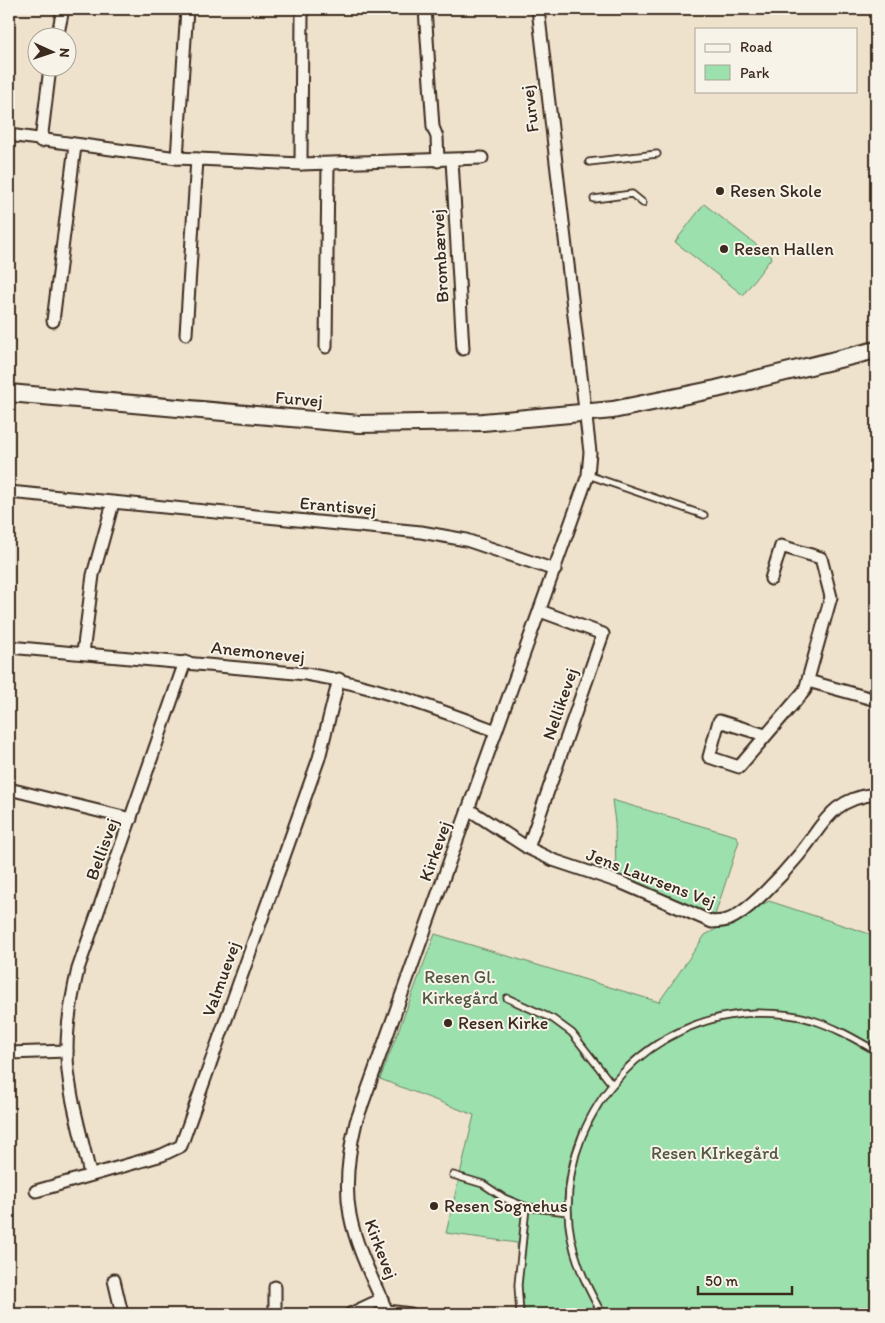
<svg xmlns="http://www.w3.org/2000/svg" width="885" height="1323" font-family="Itim,sans-serif">
<rect width="100%" height="100%" fill="#eee2cd"/>
<filter id="ink" filterUnits="userSpaceOnUse"><feTurbulence type="fractalNoise" baseFrequency=".02" numOctaves="2"/><feDisplacementMap in="SourceGraphic" scale="10" xChannelSelector="R" yChannelSelector="G"/><feConvolveMatrix kernelMatrix="1 2 1 2 8 2 1 2 1" color-interpolation-filters="sRGB"/></filter>
<g filter="url(#ink)">
<!-- green -->
<g fill="#9be0ad" stroke="#6b8566">
<polygon points="704,204 772,257 743,295 675,242"/>
<polygon points="612,800 736,836 739,841 715,915 616,877 615,823"/>
<polygon points="769,901 876,936 876,1314 520,1314 517,1243 446,1233 474,1115 380,1079 435,934 659,1002 705,935"/>
</g>
<g fill="none" stroke-linecap="round" stroke-linejoin="round">
<defs>
<g id="lane">
<polyline points="589,162 657,154"/>
<polyline points="594,199 632,194 643,203"/>
<polyline points="588,475 704,515"/>
<polyline points="507,998 553,1019 572,1033 611,1083"/>
<polyline points="453,1175 483,1184 504,1198 526,1207 568,1212"/>
<polyline points="520,1314 518,1285 526,1207"/>
<path d="M602 1314C584 1282 569 1249 568 1211 567 1106 650 1016 756 1013 774 1013 794 1014 812 1020 835 1027 855 1039 876 1051"/>
</g>
<g id="street">
<polyline points="425,9 433,127 437,137 438,161"/>
<polyline points="57,38 63,9"/>
<polyline points="9,135 177,158 301,164 482,158"/>
<polyline points="41,141 50,68"/>
<polyline points="177,158 187,9"/>
<polyline points="452,160 463,349"/>
<polyline points="301,164 302,9"/>
<polyline points="53,321 75,146"/>
<polyline points="186,334 197,159"/>
<polyline points="326,347 328,164"/>
<polyline points="9,492 421,532 466,540 555,570"/>
<path d="M9 647 306 674C373 685 434 708 496 731"/>
<polyline points="83,653 93,575 113,503"/>
<polyline points="808,681 876,700"/>
<polyline points="765,735 719,721 709,757 739,767 805,690 831,597 821,558 781,546 771,579"/>
<polyline points="9,789 131,819"/>
<path d="M468 809 528 848 553 860 622 883 712 922C717 921 722 922 727 920 747 914 784 873 798 856 824 825 830 799 876 794"/>
<polyline points="528,848 603,634 540,611"/>
<polyline points="9,1053 67,1051"/>
<path d="M90 1174C82 1137 66 1087 67 1049 67 1022 72 995 78 969L185 662"/>
<polyline points="36,1191 162,1155 181,1146 319,758 339,679"/>
<polyline points="114,1280 122,1314"/>
<polyline points="275,1287 275,1314"/>
<polyline points="387,1311 411,1314"/>
<polyline points="350,1314 382,1299"/>
<path d="M388 1314C354 1238 335 1208 356 1122L588 475 590 452 538 9"/>
</g>
<polyline id="secondary" points="9,393 359,424 483,422 613,410 716,389 876,350"/>
</defs>
<!-- lane casing -->
<use href="#lane" stroke="#3b2a1e" stroke-width="9"/>
<!-- street casing -->
<use href="#street" stroke="#3b2a1e" stroke-width="15"/>
<!-- secondary casing -->
<use href="#secondary" stroke="#3b2a1e" stroke-width="20"/>
<!-- lane -->
<use href="#lane" stroke="#f7f3e8" stroke-width="5.5"/>
<!-- street -->
<use href="#street" stroke="#f7f3e8" stroke-width="11"/>
<!-- secondary -->
<use href="#secondary" stroke="#f7f3e8" stroke-width="16"/>
</g>
</g>
<!-- markers -->
<g fill="#3b2a1e" stroke="#f7f3e8" stroke-width="2">
<circle cx="720" cy="191" r="5"/>
<circle cx="724" cy="249" r="5"/>
<circle cx="448" cy="1023" r="5"/>
<circle cx="434" cy="1206" r="5"/>
</g>
<g text-anchor="middle" stroke-width="4" stroke-linejoin="round" paint-order="stroke">
<!-- street labels -->
<g font-size="18" fill="#3b2a1e" stroke="#f7f3e8">
<text transform="translate(530 109) rotate(-97)" y="6">Furvej</text>
<text transform="translate(440 256) rotate(-93)" y="6">Brombærvej</text>
<text transform="translate(299 399) rotate(5)" y="6">Furvej</text>
<text transform="translate(338 506) rotate(5)" y="6">Erantisvej</text>
<text transform="translate(258 652) rotate(6)" y="6">Anemonevej</text>
<text transform="translate(560 704) rotate(-71)" y="6">Nellikevej</text>
<text transform="translate(102 849) rotate(-70)" y="6">Bellisvej</text>
<text transform="translate(435 851) rotate(-70)" y="6">Kirkevej</text>
<text transform="translate(651 878) rotate(21)" y="6">Jens Laursens Vej</text>
<text transform="translate(221 979) rotate(-70)" y="6">Valmuevej</text>
<text transform="translate(381 1249) rotate(69)" y="6">Kirkevej</text>
</g>
<!-- poi labels -->
<g font-size="18" fill="#3b2a1e" stroke="#f7f3e8" text-anchor="start">
<text x="730" y="197">Resen Skole</text>
<text x="734" y="255">Resen Hallen</text>
<text x="458" y="1029">Resen Kirke</text>
<text x="444" y="1212">Resen Sognehus</text>
</g>
<!-- park labels -->
<g font-size="18" fill="#535842" stroke="#f7f3e8">
<text x="460" y="983">Resen Gl.<tspan x="460" dy="21">Kirkegård</tspan></text>
<text x="715" y="1159">Resen KIrkegård</text>
</g>
</g>
<!-- margin -->
<rect width="885" height="1323" fill="none" stroke="#f7f3e8" stroke-width="30"/>
<rect x="15" y="15" width="855" height="1293" fill="none" stroke="#3b2a1e" stroke-width="2" filter="url(#ink)"/>
<!-- legend -->
<rect x="695" y="28" width="162" height="65" fill="#f7f3e8" stroke="#aca397"/>
<rect x="705" y="44" width="25" height="8" fill="#f7f3e8" stroke="#aca397"/>
<text x="740" y="52" font-size="15" fill="#3b2a1e">Road</text>
<rect x="705" y="65" width="25" height="15" fill="#9be0ad" stroke="#aca397"/>
<text x="740" y="78" font-size="15" fill="#3b2a1e">Park</text>
<!-- north arrow -->
<g transform="translate(52 52) rotate(93)"><circle r="24" fill="#f7f3e8" stroke="#aca397"/>
<path d="M0-4L9 19L0 12L-9 19Z" fill="#3b2a1e"/>
<text y="-8" font-size="14" font-weight="bold" text-anchor="middle" fill="#3b2a1e">N</text>
</g>
<!-- scale -->
<path d="M698 1286v8h94v-8" fill="none" stroke="#3b2a1e" stroke-width="2.5"/>
<text x="705" y="1286" font-size="15" fill="#3b2a1e" stroke="#f7f3e8" stroke-width="4" paint-order="stroke">50 m</text>
</svg>
